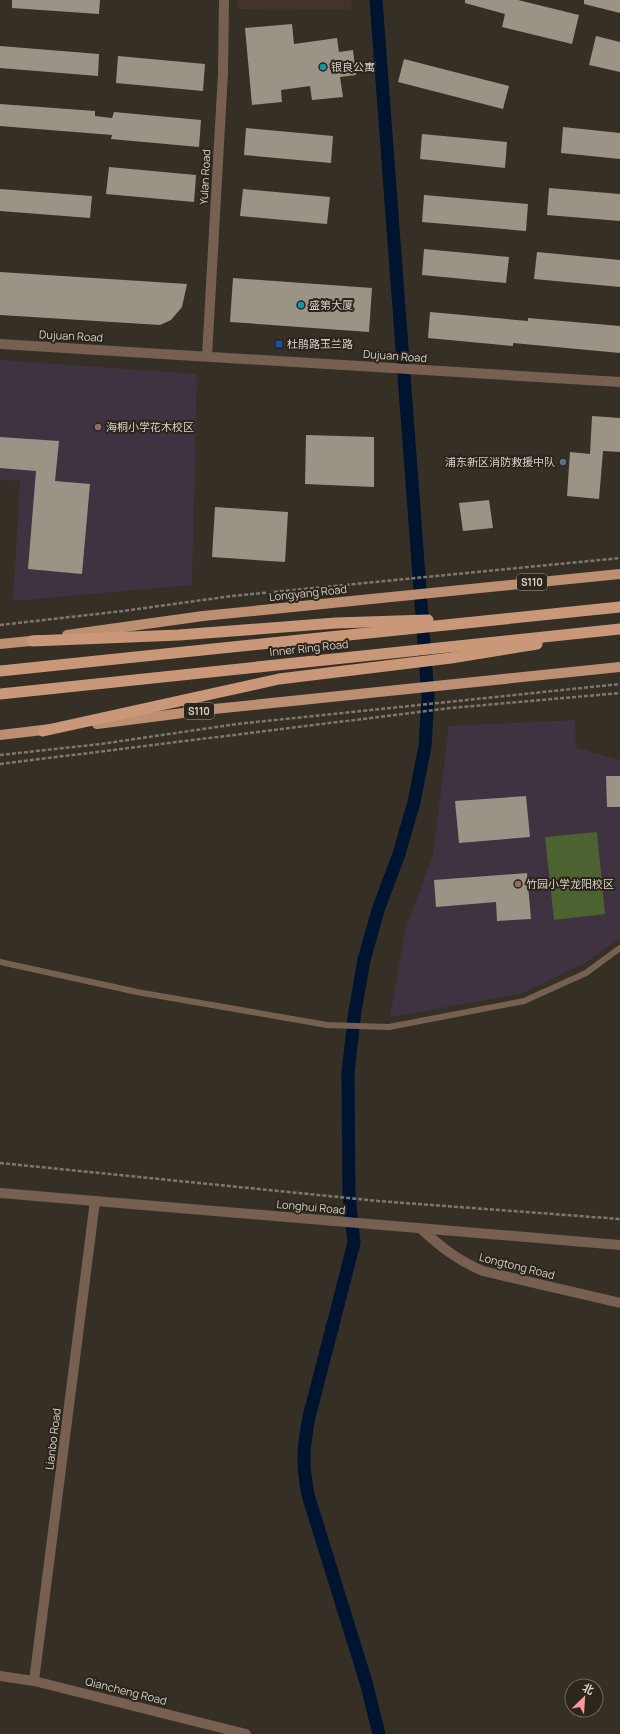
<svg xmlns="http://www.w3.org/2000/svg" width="620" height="1734" font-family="Manrope,'Noto Sans SC',sans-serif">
<rect width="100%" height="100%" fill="#362f25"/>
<!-- education -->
<g fill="#3f3241">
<polygon points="0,360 197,374 192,585 13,601 20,481 0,480"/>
<polygon points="575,720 576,748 620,760 620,938 585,963 521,994 390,1017 405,931 433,855 449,726"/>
</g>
<!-- medical -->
<polygon fill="#45332a" points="237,0 351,0 352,10 238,9"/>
<!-- green -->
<polygon fill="#4d6231" points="597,832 605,914 554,920 545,837"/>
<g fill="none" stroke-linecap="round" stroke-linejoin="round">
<!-- canal -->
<path stroke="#001430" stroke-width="13" d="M376 0 428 697 425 746 414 802 399 854 378 910 364 960 355 1011 348 1072 349 1195 354 1243 309 1417C303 1448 302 1463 308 1495L366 1682 379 1734"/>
</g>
<!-- building -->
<g fill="#9c9387">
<polygon points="12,0 100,0 99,14 12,8"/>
<polygon points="465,0 518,0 579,15 572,44 502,27 505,14 465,3"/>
<polygon points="584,0 620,0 620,13 584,4"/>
<polygon points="292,24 294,44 337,38 339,52 353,50 356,75 340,77 343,97 312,100 310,86 281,90 282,102 252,105 245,28"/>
<polygon points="596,36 620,42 620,72 589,65"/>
<polygon points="0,46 99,54 98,76 0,68"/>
<polygon points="118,56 205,64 203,91 116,83"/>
<polygon points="404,59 509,86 503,109 398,82"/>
<polygon points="0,104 95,111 95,116 112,118 114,112 201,120 199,147 111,139 112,135 0,126"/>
<polygon points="563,127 620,133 620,159 561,153"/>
<polygon points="246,128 333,136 331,163 244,155"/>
<polygon points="422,134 507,142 505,168 420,159"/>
<polygon points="109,167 196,175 194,202 106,194"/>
<polygon points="549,188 620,194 620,221 547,215"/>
<polygon points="0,189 92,196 90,218 0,211"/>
<polygon points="243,189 330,197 327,224 240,216"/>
<polygon points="424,195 528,204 526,231 422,222"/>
<polygon points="424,249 509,257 506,283 422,275"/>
<polygon points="537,252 620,260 620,287 534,279"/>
<polygon points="0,272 187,284 182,307 171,320 160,325 0,315"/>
<polygon points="233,278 372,288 369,332 230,322"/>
<polygon points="430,312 528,321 528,318 620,326 620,353 513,343 513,346 428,338"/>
<polygon points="592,416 620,418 620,452 603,451 599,499 567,496 570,452 590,454"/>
<polygon points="306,435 374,437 374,487 305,484"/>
<polygon points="0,437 59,441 55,481 90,484 82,574 28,569 36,471 0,468"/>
<polygon points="489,500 493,528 463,531 459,503"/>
<polygon points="215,507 288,512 285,562 212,557"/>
<polygon points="606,776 620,776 620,807 607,807"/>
<polygon points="526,796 530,837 459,843 455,801"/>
<polygon points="527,873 531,919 497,921 496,902 436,907 434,880"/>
</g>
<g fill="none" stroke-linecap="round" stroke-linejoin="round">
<!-- path -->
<g stroke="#7d776f" stroke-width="2.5" stroke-dasharray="4 2" stroke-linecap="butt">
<polyline points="0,625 123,611 232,596 620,558"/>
<polyline points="0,755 101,744 237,724 620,684"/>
<polyline points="0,764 451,708 620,693"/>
<polyline points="0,1163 378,1201 620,1219"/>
</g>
<!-- service -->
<polyline stroke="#776052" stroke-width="6" points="0,962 137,992 327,1025 389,1027 524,1001 586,973 620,948"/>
<!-- minor -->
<g stroke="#776052" stroke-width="10">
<polyline points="0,344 620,382"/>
<polyline points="207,356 223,73 224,0"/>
<polyline points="0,1193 620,1245"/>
<path d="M420 1228C441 1247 457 1260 483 1271L620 1303"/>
<polyline points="34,1681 95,1201"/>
</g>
<!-- tertiary -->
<polyline stroke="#776052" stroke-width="10" points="0,1676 34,1681 246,1734"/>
<!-- primary -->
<g stroke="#bd8f72" stroke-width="10">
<polyline points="67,635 203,616 620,574"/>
<polyline points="0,644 40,640"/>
<polyline points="97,724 214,709 620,667"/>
<polyline points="0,735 51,729"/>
</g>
<!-- trunk -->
<g stroke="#ca9878" stroke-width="11">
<polyline points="32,641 179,635 336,623 428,620"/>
<polyline points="0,671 620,607"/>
<polyline points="0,694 620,629"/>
<polyline points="43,731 279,679 451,658 537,644"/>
</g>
</g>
<!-- markers -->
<g fill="#0f9aa8" stroke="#2c251b" stroke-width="1.5">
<circle cx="323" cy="67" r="4"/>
<circle cx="301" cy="305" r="4"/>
</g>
<rect fill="#1a4fb4" stroke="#2c251b" stroke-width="1.5" x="275" y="340" width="8" height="8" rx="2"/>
<g fill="#8d6e63" stroke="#2c251b" stroke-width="1.5">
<circle cx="98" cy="427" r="4"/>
<circle cx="518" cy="884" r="4"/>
</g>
<circle fill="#5c6f8a" stroke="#2c251b" stroke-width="1.5" cx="563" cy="462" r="4"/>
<g text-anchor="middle" stroke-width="4" stroke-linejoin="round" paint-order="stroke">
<!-- shield labels -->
<g fill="#2c251b" stroke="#a39d96" stroke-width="1">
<rect x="517" y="574" width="30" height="16" rx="3"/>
<rect x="184" y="703" width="30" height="16" rx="3"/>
</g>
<g font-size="10" font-weight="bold" fill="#d6d1cb">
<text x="532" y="586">S110</text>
<text x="199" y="715">S110</text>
</g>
<!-- poi labels -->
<g font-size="11" fill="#d6d1cb" stroke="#2c251b" text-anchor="start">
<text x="331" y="71">银良公寓</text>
<text x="309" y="309">盛第大厦</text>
<text x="287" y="348">杜鹃路玉兰路</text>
<text x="106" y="431">海桐小学花木校区</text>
<text x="555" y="466" text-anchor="end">浦东新区消防救援中队</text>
<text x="526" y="888">竹园小学龙阳校区</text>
</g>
<!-- street labels -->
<g font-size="11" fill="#d6d1cb" stroke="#2c251b">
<text transform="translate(205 177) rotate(-87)" y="4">Yulan Road</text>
<text transform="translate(71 336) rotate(3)" y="4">Dujuan Road</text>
<text transform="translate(395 356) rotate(4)" y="4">Dujuan Road</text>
<text transform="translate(308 593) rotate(-6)" y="4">Longyang Road</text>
<text transform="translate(309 648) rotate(-6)" y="4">Inner Ring Road</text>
<text transform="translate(311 1207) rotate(5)" y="4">Longhui Road</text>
<text transform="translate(517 1266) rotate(14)" y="4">Longtong Road</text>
<text transform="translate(53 1439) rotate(-83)" y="4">Lianbo Road</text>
<text transform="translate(126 1691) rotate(14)" y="4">Qiancheng Road</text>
</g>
</g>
<!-- north arrow -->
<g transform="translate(584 1698) rotate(25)"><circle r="19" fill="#2c251b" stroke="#706a61"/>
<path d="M0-3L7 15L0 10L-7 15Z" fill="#f59b9e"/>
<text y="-6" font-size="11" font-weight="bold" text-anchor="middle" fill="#d6d1cb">北</text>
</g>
</svg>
